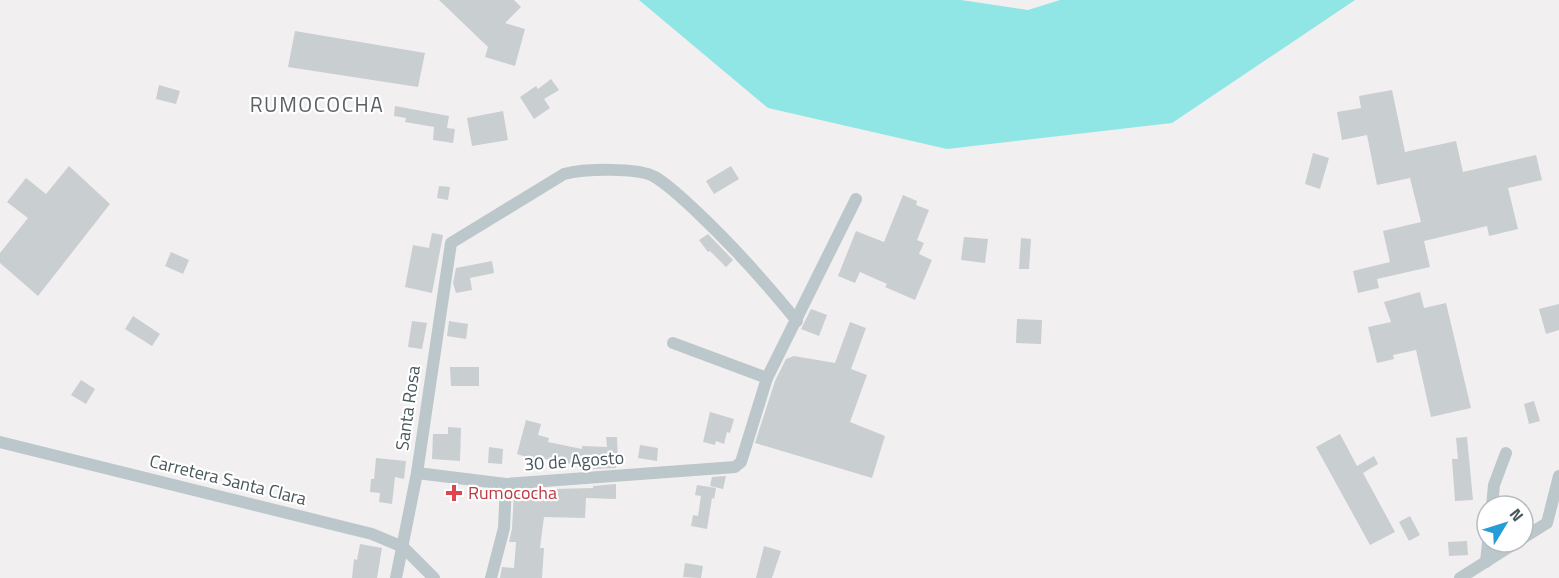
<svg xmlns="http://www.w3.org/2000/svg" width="1559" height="578" font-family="'Titillium Web',sans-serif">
<rect width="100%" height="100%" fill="#f2eff0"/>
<!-- water -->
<polygon fill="#90e6e4" points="639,0 961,0 1028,10 1060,0 1355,0 1172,123 947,149 768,108"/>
<!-- building -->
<g fill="#c9ced0">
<polygon points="439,0 514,0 521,7 505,23 525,29 515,66 485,57 488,47"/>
<polygon points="295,31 425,53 418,87 288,67"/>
<polygon points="551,79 559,90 544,99 550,108 534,119 520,97 536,86 538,89"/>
<polygon points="159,85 180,91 176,104 156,99"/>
<polygon points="1392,90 1405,152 1456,141 1463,172 1536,155 1542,180 1508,188 1518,229 1489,236 1487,226 1424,241 1430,267 1377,279 1379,288 1358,293 1353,271 1390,262 1383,231 1421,222 1410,178 1377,185 1367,135 1342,140 1337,112 1361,108 1359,96"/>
<polygon points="395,106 449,116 447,128 455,129 453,143 433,140 434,127 405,122 406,118 394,116"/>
<polygon points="503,111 508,140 472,146 467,118"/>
<polygon points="1313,153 1329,158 1320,189 1305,184"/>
<polygon points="69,166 110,204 38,296 0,263 0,253 28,218 7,202 26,178 46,194"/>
<polygon points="731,166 739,179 714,194 706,181"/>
<polygon points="439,186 450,187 448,200 437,198"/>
<polygon points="903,195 917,201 916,205 929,210 917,240 924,243 919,254 932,260 915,300 885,287 887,284 860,272 855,283 838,276 856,231 884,242"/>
<polygon points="432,233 443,235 432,293 405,287 413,245 429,248"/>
<polygon points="708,234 733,260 726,267 710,251 708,252 699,240"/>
<polygon points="964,237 988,239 985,263 961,260"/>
<polygon points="1021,238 1031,239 1029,269 1019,269"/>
<polygon points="171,252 189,260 183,274 165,266"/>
<polygon points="492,261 494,273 470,278 472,290 456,293 453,283 456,268"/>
<polygon points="1420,292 1424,308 1446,303 1471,408 1431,417 1416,350 1393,355 1394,359 1377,363 1368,327 1391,322 1384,302"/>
<polygon points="1559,304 1559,330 1546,334 1539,309"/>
<polygon points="811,309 827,315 819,336 801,329"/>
<polygon points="133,316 160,334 152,346 125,329"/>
<polygon points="1017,319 1042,320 1041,344 1016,343"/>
<polygon points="412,321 427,323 422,349 408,347"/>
<polygon points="449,321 468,324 466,339 447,336"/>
<polygon points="850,322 866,328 851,369 867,375 850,422 885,436 872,478 755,443 775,381 786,359 794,356 835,363"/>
<polygon points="450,367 479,367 479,386 451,386"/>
<polygon points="81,380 95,389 86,404 71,395"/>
<polygon points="1534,401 1540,421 1529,424 1524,404"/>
<polygon points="710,412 734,419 730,433 727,432 724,444 716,441 715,445 703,442"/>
<polygon points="526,420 541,424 538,435 549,438 548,442 582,449 582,446 607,447 606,437 617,437 618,462 616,462 616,468 593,469 593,465 563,463 545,459 544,463 517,454"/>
<polygon points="448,427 461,428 460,461 432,459 433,434 448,434"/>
<polygon points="1340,434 1357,466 1374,456 1378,464 1363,473 1395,532 1370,545 1316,447"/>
<polygon points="1467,437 1473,500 1455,501 1452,459 1458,459 1456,438"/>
<polygon points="640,445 658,448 657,461 638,458"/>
<polygon points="489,447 503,449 502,464 488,463"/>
<polygon points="376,458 406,461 404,479 395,477 392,504 379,502 380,493 370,492 371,479 374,479"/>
<polygon points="726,476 723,489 710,486 712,477"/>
<polygon points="616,484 616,499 586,498 585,518 544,517 540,548 544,548 542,578 500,578 502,567 514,568 516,542 509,542 512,529 514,492 536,490 555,493 555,489 593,488 593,486"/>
<polygon points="697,485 716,488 714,499 712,498 707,529 691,526 693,515 698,516 701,496 695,495"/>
<polygon points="1410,516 1420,535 1409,541 1399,522"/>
<polygon points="1467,541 1468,555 1449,556 1448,542"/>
<polygon points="360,544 382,548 377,578 352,578 354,559 357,560"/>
<polygon points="764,546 781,551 772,578 756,578"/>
<polygon points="685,563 703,566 701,578 683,577"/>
</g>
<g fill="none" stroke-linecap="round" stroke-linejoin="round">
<!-- minor -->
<g stroke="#bcc7cb" stroke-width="12">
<polyline points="673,343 767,378"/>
<polyline points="0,442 372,534 403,547 434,578"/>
<polyline points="417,473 506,484 735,467 741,462 767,378 856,199"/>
<polyline points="1492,506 1494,485 1506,453"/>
<polyline points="1523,538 1547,523 1559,476"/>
<polyline points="1486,562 1488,542"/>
<path d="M396 578 417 473 451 243 564 174C583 169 638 167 655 177 670 186 684 200 697 212 733 246 766 283 797 321"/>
<polyline points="491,578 504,528 506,484"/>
<polyline points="1460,578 1517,542"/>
</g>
</g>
<!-- markers -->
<path fill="#e0444e" stroke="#fff" stroke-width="2" d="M451 484h6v6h6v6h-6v6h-6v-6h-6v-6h6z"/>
<g text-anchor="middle" stroke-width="4.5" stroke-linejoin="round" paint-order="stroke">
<!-- street labels -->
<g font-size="18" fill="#48575b" stroke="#fff">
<text transform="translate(408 408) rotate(-82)" y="6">Santa Rosa</text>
<text transform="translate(574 461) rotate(-4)" y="6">30 de Agosto</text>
<text transform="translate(228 480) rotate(14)" y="6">Carretera Santa Clara</text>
</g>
<!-- health labels -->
<g font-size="18" fill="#be3a42" stroke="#fff" text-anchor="start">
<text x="468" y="499">Rumococha</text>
</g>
<!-- quarter labels -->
<g font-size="21" letter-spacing="1.5" fill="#5c6164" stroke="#fff">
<text x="317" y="112">RUMOCOCHA</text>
</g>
</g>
<!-- north arrow -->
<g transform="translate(1505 524) rotate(52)"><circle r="28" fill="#ffffff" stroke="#b6bcbd" stroke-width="1.5"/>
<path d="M0-4.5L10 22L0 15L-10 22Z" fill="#259dd6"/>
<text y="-9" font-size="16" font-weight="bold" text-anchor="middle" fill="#48575b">N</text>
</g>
</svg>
